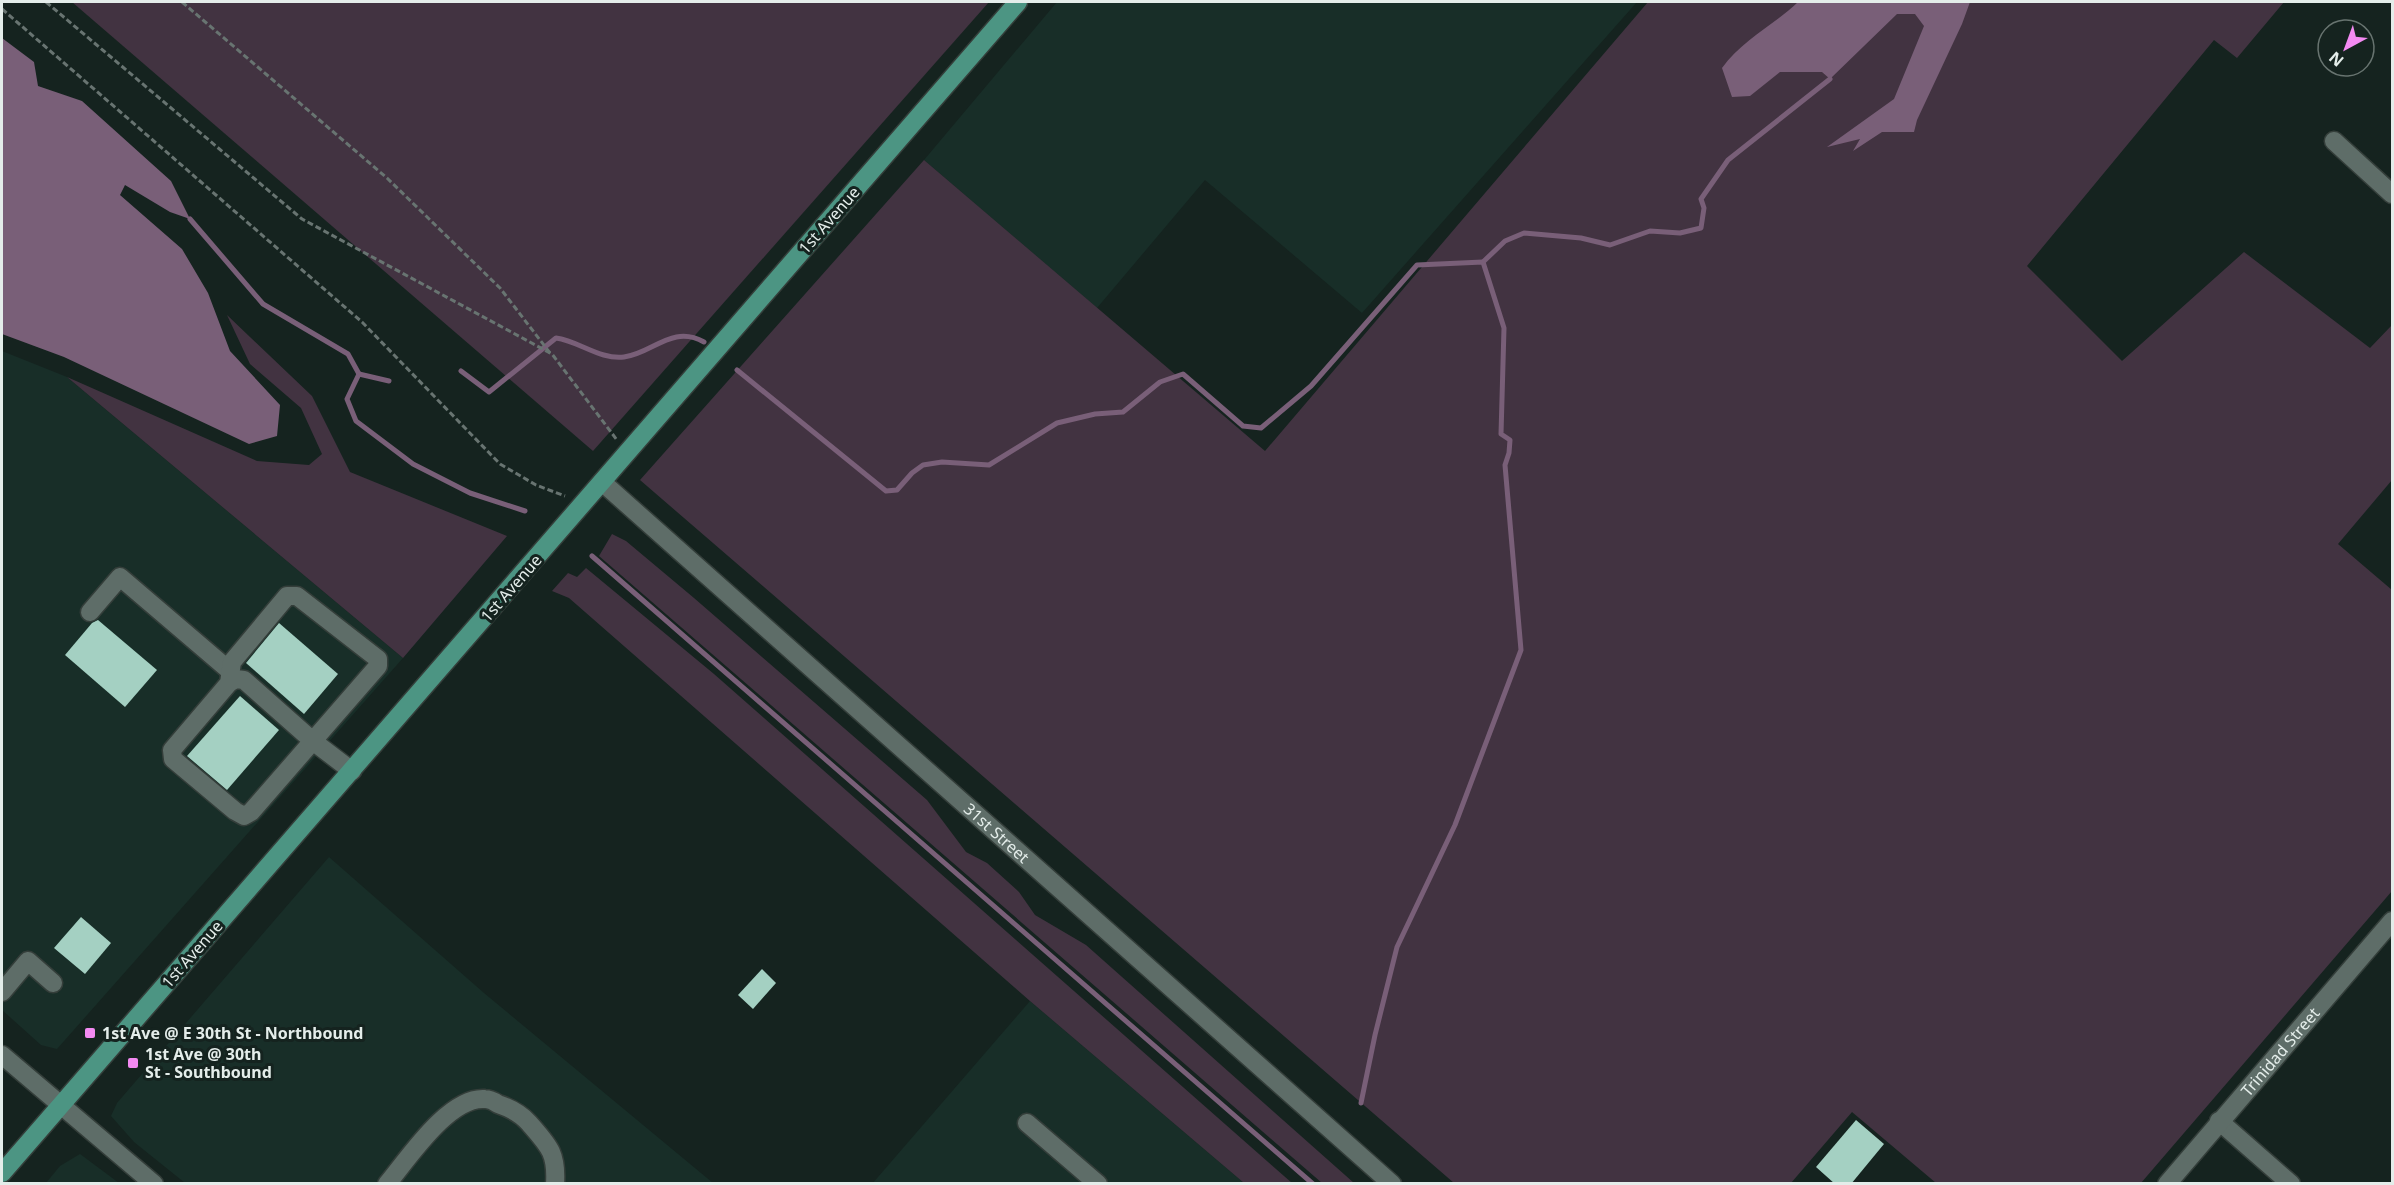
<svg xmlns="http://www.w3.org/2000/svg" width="2394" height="1185" font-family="'Noto Sans',sans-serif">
<rect width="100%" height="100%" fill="#15231f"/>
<!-- built -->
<g fill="#182e28">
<polygon points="1057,2 1637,2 1362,313 1205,180 1097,308 924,160"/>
<polygon points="2,351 67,377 403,658 57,1049 41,1045 2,1010"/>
<polygon points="329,857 484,993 713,1183 185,1183 134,1142 111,1116 117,1103"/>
<polygon points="1030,1001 1244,1183 872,1184"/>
<polygon points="80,1154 119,1183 46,1183 60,1166"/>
</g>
<!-- green -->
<g fill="#423341">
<polygon points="72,2 989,2 593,451"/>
<polygon points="1648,2 2284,2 2237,58 2214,40 2027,266 2122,361 2244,252 2370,348 2392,325 2392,480 2338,544 2392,590 2392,891 2141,1183 1936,1183 1852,1112 1791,1183 1454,1183 640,480 924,160 1265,451"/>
<polygon points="227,315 312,396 350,472 507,536 403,658 67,377 257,461 309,465 322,454 301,408 250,364"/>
<polygon points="612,534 626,541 694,598 927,800 966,852 987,863 1019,892 1035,915 1086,945 1354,1183 1322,1183 599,556"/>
<polygon points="586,568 714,674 1292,1183 1244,1183 1030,1001 569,598 552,591 568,573 577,577"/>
</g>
<!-- water -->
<g fill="#795f78">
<path d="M1798 2H1970L1962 24 1917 120 1914 132H1882L1853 151 1860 139 1827 147 1894 99 1924 26 1915 14H1897L1830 79 1822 72H1780L1750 96 1732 97 1722 68C1742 40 1773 26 1798 2Z"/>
<polygon points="2,38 34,62 38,86 82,101 171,181 190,219 170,212 125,185 120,195 182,249 208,293 230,351 280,405 277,436 249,444 64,357 2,334"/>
</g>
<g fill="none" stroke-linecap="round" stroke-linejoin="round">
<!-- stream -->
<g stroke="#795f78" stroke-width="5">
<polyline points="190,219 263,304 348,354 359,374 347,399 356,421 413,464 470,493 525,511"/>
<polyline points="1483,262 1505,241 1524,233 1581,238 1610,245 1650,231 1680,233 1701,228 1704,208 1701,199 1728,160 1830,79"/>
<polyline points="737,370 886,491 897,490 912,473 923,465 942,462 989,465 1057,423 1095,414 1123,412 1160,382 1183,374 1243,426 1261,428 1311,386 1417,265 1483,262 1504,328 1501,434 1510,440 1509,453 1505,465 1521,650 1455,825 1397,947 1375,1035 1361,1103"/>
<path d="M461 371 489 392 556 338C579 341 600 360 624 357 652 354 672 324 704 342"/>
<polyline points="359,374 389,381"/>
<polyline points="592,556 1313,1184"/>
</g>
</g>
<!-- building -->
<g fill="#a4d0c2">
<polygon points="98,620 157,670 125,707 65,655 92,623"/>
<polygon points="279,623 338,674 304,714 246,663"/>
<polygon points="240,696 279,730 227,790 187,756"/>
<polygon points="81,917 111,943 85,974 54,948"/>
<polygon points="762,969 776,983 753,1009 738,995"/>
<polygon points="1856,1120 1884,1144 1851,1184 1835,1184 1816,1167"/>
</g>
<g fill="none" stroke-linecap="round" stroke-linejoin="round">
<defs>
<g id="minor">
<polyline points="2334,141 2392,194"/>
<path id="s1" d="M602 482 1392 1184"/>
<polyline points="90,612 120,577 230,671"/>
<polyline points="229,683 232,662 287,596 297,596 378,659 378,666 251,812 244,816 235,811 173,759 172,750 229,683 236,679 244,680 314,742 352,771"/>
<polyline points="2,992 28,961 53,983"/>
<polyline points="2,1055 154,1184"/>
<polyline points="2219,1121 2291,1184"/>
<polyline points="1027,1123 1098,1184"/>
<path d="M387 1184C408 1159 449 1096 485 1099 489 1099 495 1102 498 1104 510 1108 521 1114 529 1123 549 1146 557 1153 555 1184"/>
<path id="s2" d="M2167 1184 2392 921"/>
</g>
<polyline id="major" points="2,1173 1018,2"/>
</defs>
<!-- minor casing -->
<use href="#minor" stroke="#343e3a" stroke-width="21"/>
<!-- major casing -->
<use href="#major" stroke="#343e3a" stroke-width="21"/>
<!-- path -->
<g stroke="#687471" stroke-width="3" stroke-dasharray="6 3" stroke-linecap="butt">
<polyline points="46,2 302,219 552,354 617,440"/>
<polyline points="182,2 387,178 500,288 550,353"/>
<polyline points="2,9 362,322 500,464 536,485 565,496"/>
</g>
<!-- minor -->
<use href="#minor" stroke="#5e6d68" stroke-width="18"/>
<!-- major -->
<use href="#major" stroke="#4c9583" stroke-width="18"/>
</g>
<!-- markers -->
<g fill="#f38af2" stroke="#15231f" stroke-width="2">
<rect x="84" y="1027" width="12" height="12" rx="3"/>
<rect x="127" y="1057" width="12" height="12" rx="3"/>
</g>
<g text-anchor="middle" stroke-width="6" stroke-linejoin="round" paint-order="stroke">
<!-- street labels -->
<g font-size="16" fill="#e4edea" stroke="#15231f">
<text transform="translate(829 220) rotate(-49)" y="6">1st Avenue</text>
<text transform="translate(511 588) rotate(-49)" y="6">1st Avenue</text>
<text dy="6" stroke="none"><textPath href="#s1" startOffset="528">31st Street</textPath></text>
<text transform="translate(192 954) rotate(-49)" y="6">1st Avenue</text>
<text dy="6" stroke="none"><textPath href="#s2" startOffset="174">Trinidad Street</textPath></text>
</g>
<!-- poi labels -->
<g font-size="16" font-weight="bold" fill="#e4edea" stroke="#15231f" text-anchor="start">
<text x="102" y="1039">1st Ave @ E 30th St - Northbound</text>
<text x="145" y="1060">1st Ave @ 30th<tspan x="145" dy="18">St - Southbound</tspan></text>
</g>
</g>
<!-- border -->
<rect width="2394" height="1185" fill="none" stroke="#e4edea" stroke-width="6"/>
<!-- north arrow -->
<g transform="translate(2346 48) rotate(221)"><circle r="28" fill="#15231f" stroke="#687470" stroke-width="1.5"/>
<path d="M0-4.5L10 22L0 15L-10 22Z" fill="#f38af2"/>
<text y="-9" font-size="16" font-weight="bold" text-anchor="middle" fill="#e4edea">N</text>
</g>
</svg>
